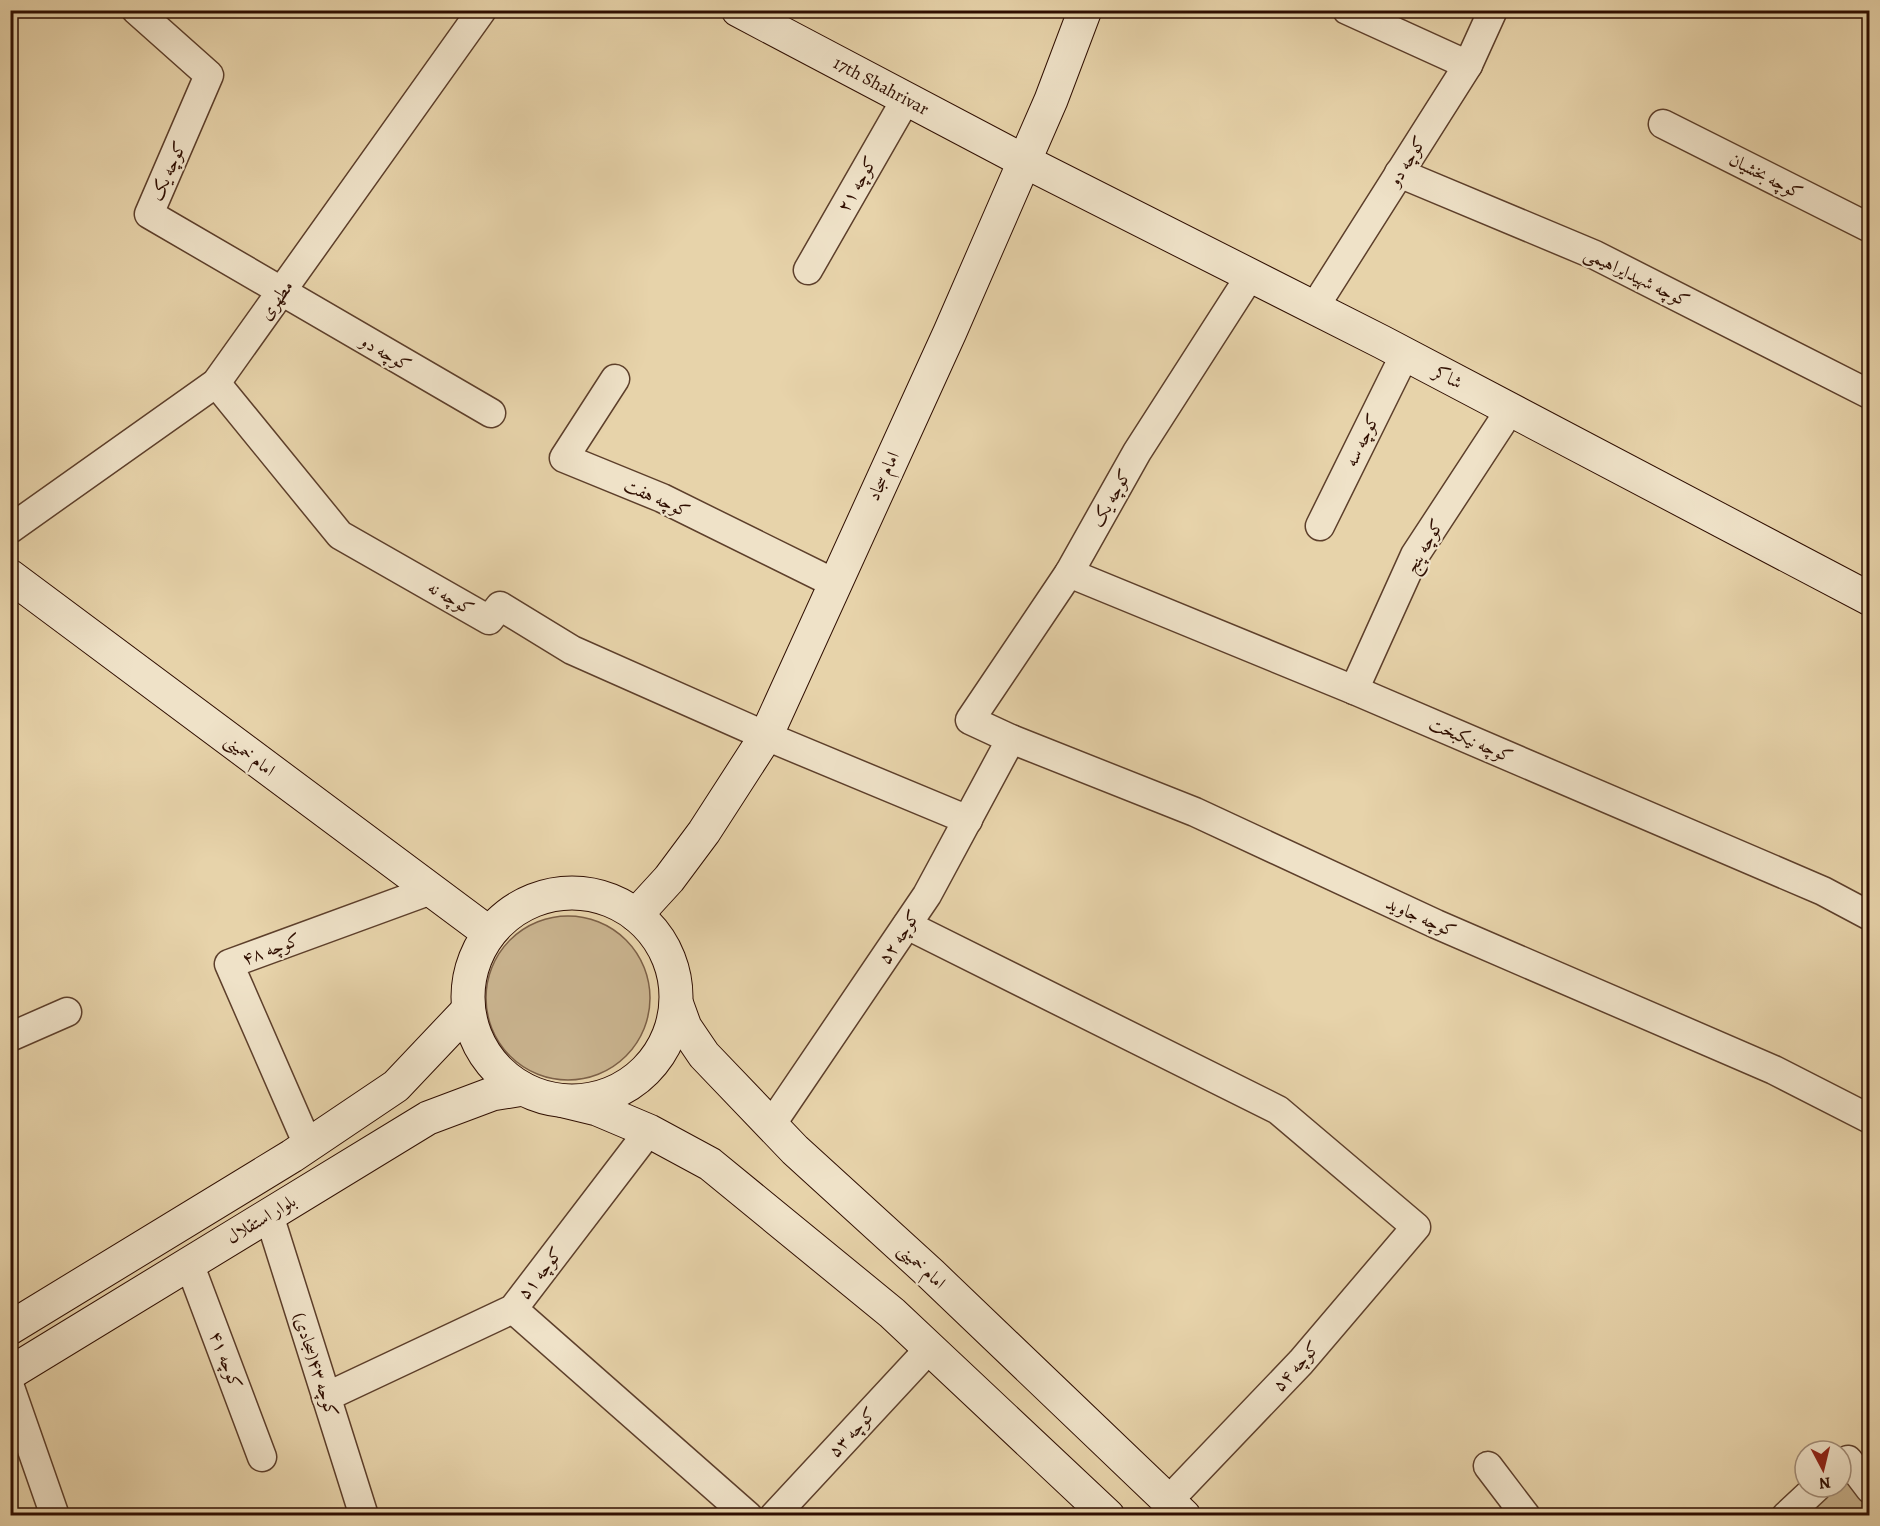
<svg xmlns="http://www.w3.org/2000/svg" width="1880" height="1526" font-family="Alegreya,Amiri,serif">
<rect width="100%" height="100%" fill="#e7d3aa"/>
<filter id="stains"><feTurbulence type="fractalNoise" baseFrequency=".00333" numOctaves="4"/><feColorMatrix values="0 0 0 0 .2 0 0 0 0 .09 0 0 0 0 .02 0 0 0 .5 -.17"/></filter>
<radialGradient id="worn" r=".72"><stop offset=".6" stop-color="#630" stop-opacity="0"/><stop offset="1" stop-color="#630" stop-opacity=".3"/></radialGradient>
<!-- green -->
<g fill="#c8b28d" stroke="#7c6047" stroke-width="1.5">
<circle cx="568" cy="998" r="82"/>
<polygon points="1841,1466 1869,1489 1869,1515 1786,1516 1817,1487 1841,1487"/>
</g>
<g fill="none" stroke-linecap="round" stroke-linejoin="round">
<defs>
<g id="street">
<polyline points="136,10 209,75 149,214 491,413"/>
<polyline points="1347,10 1468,65"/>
<polyline points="1663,124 1870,228"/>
<polyline points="1399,173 1595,255 1869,394"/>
<polyline points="808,270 906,99"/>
<polyline points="1250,276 1137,452 1069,573 970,720 1011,739 1195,812 1436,924 1774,1070 1870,1119"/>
<polyline points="1314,308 1468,65 1493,10"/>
<polyline points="615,379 564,458 662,498 834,583"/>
<polyline points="216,383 340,535 489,620 500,606 572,650 766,736 968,820"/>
<polyline points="1320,526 1405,354"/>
<polyline points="10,529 216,383 482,10"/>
<polyline points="1069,573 1354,690 1823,891 1870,916"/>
<polyline points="1354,690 1415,555 1510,410"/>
<polyline points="907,925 1278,1110 1416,1227 1301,1362 1169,1500"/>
<polyline points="10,1037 67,1012"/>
<polyline points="771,1125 927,895 1011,739"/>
<polyline points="308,1145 229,964 431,890"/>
<polyline points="269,1215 364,1516"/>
<polyline points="189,1263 262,1457"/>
<polyline points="513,1309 748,1516"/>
<polyline points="10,1387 55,1516"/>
<polyline points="326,1397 513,1309 649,1131"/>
<polyline points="1488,1466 1526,1516"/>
<polyline points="1841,1466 1848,1460 1870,1489"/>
<polyline points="774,1516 930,1348"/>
<polyline points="1786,1516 1817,1487"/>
</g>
<g id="secondary">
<path id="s1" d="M738 10 1024 161 1382 342 1870 599"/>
<polyline points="10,576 489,933"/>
<circle cx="572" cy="997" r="104"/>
<polyline points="636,915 669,879 704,832 766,736 950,332 1051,100 1085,10"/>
<polyline points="677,1005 685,1027 704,1055 795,1150 931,1274 1184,1516"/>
<polyline points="564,1101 597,1109 649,1131 710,1164 892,1313 1108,1516"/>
<polyline points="10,1328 292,1156 396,1086 468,1010"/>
<polyline points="10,1373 428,1118 492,1094 523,1089"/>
</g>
</defs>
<!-- street casing -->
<use href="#street" stroke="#5d3f2b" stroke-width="31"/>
<!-- secondary casing -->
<use href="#secondary" stroke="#2f0e01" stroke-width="35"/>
<!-- street -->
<use href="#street" stroke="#efe2c8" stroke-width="28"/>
<!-- secondary -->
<use href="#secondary" stroke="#efe2c8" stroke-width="33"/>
</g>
<g text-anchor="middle" stroke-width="4.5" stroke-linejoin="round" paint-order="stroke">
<!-- street labels -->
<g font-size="18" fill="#2f0e01" stroke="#efe2c8">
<text dy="6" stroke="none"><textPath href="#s1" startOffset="162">17th Shahrivar</textPath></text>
<text transform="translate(1407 161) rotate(-58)" y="6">کوچه دو</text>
<text transform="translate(168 171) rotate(-66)" y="6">کوچه یک</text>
<text transform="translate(1766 176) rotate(27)" y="6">کوچه بخشیان</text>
<text transform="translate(857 184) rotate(-60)" y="6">کوچه ۲۱</text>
<text transform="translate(1637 277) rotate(26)" y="6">کوچه شهیدایراهیمی</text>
<text transform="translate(276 300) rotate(-54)" y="6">مطهری</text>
<text transform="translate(386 353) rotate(30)" y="6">کوچه دو</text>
<text transform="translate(1448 377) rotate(28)" y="6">شاکر</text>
<text transform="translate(1362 440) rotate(-64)" y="6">کوچه سه</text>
<text transform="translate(883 476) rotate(-65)" y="6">امام سجاد</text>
<text transform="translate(657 498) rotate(24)" y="6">کوچه هفت</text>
<text transform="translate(1111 498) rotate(-61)" y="6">کوچه یک</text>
<text transform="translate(1424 546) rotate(-60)" y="6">کوچه پنج</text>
<text transform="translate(451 598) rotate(30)" y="6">کوچه نه</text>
<text transform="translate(1471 740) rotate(23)" y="6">کوچه نیکبخت</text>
<text transform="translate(250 755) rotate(37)" y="6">امام خمینی</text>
<text transform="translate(1421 917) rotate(24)" y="6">کوچه جاوید</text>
<text transform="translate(899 937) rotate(-57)" y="6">کوچه ۵۲</text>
<text transform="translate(271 949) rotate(-20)" y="6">کوچه ۴۸</text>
<text transform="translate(261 1219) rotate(-31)" y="6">بلوار استقلال</text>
<text transform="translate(922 1266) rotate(43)" y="6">امام خمینی</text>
<text transform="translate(540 1273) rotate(-52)" y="6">کوچه ۵۱</text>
<text transform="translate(226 1360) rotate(69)" y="6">کوچه ۴۱</text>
<text transform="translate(316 1365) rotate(72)" y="6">کوچه ۴۳(سجادی)</text>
<text transform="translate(1296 1366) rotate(-48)" y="6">کوچه ۵۴</text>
<text transform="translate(852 1432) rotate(-47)" y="6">کوچه ۵۳</text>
</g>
</g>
<!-- margin -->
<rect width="1880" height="1526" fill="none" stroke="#e7d3aa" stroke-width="36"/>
<rect x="12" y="12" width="1856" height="1502" fill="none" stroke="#2f0e01" stroke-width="3"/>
<rect x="18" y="18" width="1844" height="1490" fill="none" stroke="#2f0e01" stroke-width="1.5"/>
<!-- north arrow -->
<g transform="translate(1823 1469) rotate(173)"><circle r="28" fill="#efe2c8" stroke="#a28d78" stroke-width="1.5"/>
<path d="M0-4.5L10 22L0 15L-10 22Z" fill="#8f2418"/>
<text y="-9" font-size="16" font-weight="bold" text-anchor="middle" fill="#2f0e01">N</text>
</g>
<rect width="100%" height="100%" filter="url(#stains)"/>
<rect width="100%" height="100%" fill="url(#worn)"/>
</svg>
